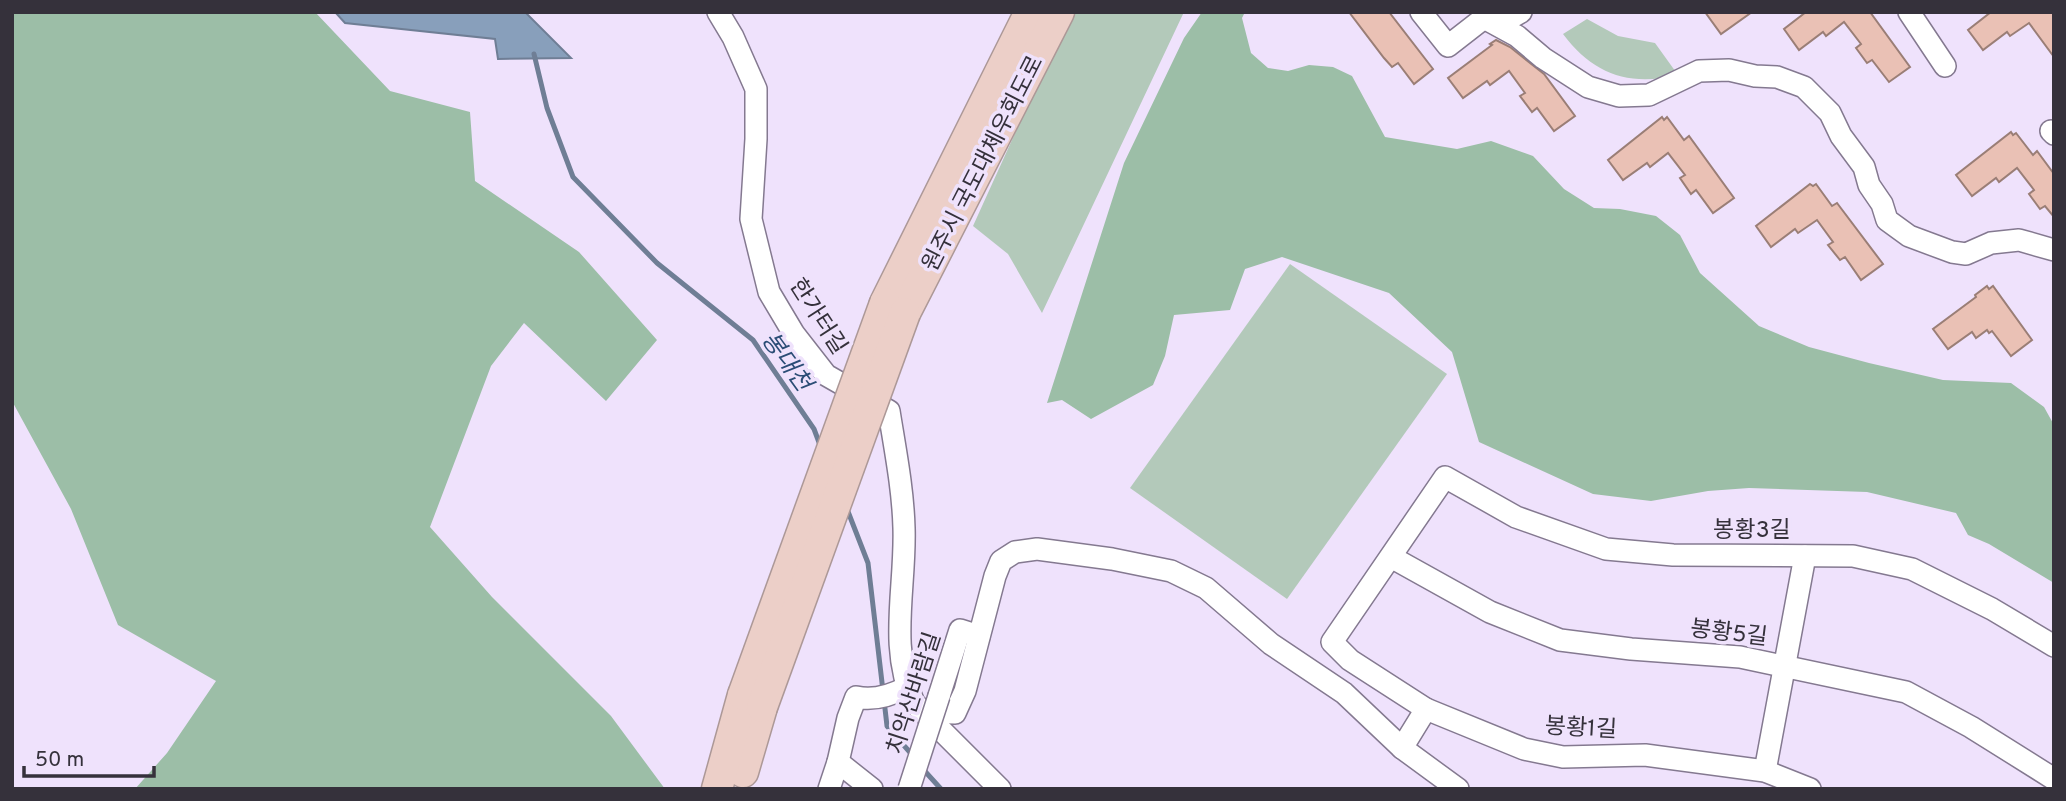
<svg xmlns="http://www.w3.org/2000/svg" width="2066" height="801" font-family="Overpass,'Noto Sans KR',sans-serif">
<rect width="100%" height="100%" fill="#efe2fc"/>
<!-- green -->
<g fill="#b3c9ba">
<polygon points="1070,12 1184,12 1042,313 1008,254 973,226"/>
<path d="M1587 19 1618 36 1655 43 1678 75C1629 87 1593 74 1563 34Z"/>
<polygon points="1290,264 1447,374 1287,599 1130,488"/>
</g>
<!-- forest -->
<g fill="#9cbea7">
<polygon points="12,12 315,12 390,91 470,112 475,181 579,252 657,340 606,401 524,323 491,366 430,527 492,597 611,716 665,789 135,789 167,753 216,681 118,625 71,509 12,401"/>
<polygon points="1202,12 1245,12 1242,18 1251,53 1268,68 1288,71 1309,65 1333,67 1352,76 1385,137 1457,149 1491,141 1533,156 1564,189 1594,208 1620,209 1656,216 1680,235 1700,273 1759,326 1809,347 1869,363 1943,380 2011,383 2044,407 2054,425 2054,583 1989,544 1968,535 1956,513 1867,492 1749,488 1708,491 1651,501 1593,494 1479,442 1452,352 1389,293 1282,257 1245,269 1230,310 1174,315 1165,356 1153,385 1091,419 1062,400 1047,403 1124,163 1184,38"/>
</g>
<!-- water -->
<polygon fill="#889fbb" stroke="#6f7e95" stroke-width="2" points="335,12 525,12 571,58 498,59 495,39 345,23"/>
<g fill="none" stroke-linecap="round" stroke-linejoin="round">
<!-- stream -->
<g stroke="#6f7e95" stroke-width="5">
<polyline points="534,54 547,108 573,177 657,263 753,340 814,429 820,445"/>
<polyline points="847,509 868,563 883,691"/>
<polyline points="884,700 887,726 914,757"/>
<polyline points="922,768 941,789"/>
</g>
</g>
<!-- building -->
<g fill="#eac1b5" stroke="#9a7e76" stroke-width="2">
<polygon points="1349,12 1389,12 1433,69 1414,84 1398,63 1392,67 1384,58"/>
<polygon points="1705,12 1752,12 1721,34"/>
<polygon points="1806,12 1870,12 1910,67 1889,82 1872,60 1867,63 1856,48 1861,44 1844,22 1826,36 1823,32 1799,50 1784,29"/>
<polygon points="1991,12 2054,12 2054,57 2029,23 2010,36 2007,32 1983,50 1968,30"/>
<polygon points="1496,40 1510,47 1544,74 1575,116 1554,131 1537,108 1532,112 1520,96 1525,93 1509,71 1490,85 1487,81 1463,98 1448,78 1492,45 1490,44"/>
<polygon points="1662,117 1664,120 1667,117 1684,140 1689,136 1734,198 1713,213 1696,190 1691,194 1680,178 1685,175 1668,153 1650,167 1647,163 1623,180 1608,160"/>
<polygon points="2011,132 2013,135 2016,133 2033,155 2037,151 2054,174 2054,217 2045,206 2040,209 2029,194 2034,190 2017,168 1999,182 1996,178 1972,196 1956,175"/>
<polygon points="1810,184 1813,186 1816,184 1832,206 1837,203 1883,264 1861,280 1845,257 1840,260 1828,245 1833,242 1817,220 1798,233 1795,229 1771,247 1756,226"/>
<polygon points="1987,286 1989,289 1993,286 2032,340 2011,356 1992,331 1989,333 1987,330 1976,338 1972,332 1948,349 1933,329 1976,297 1975,295"/>
</g>
<g fill="none" stroke-linecap="round" stroke-linejoin="round">
<defs>
<g id="minor">
<path d="M718 12 733 37 756 89V139L751 219 769 292 794 334 826 375 889 411C895 449 903 489 904 528 906 587 888 648 914 703L1000 789"/>
<polyline points="1421,12 1448,46 1484,18 1517,36 1543,58 1588,87 1619,96 1649,95 1699,71 1729,70 1755,76 1777,77 1804,87 1830,113 1841,136 1864,167 1869,185 1882,204 1887,220 1909,236 1952,252 1966,254 1991,243 2019,240 2054,250"/>
<polyline points="1909,12 1945,66"/>
<polyline points="1498,25 1521,12"/>
<polyline points="2051,131 2054,134"/>
<polyline points="1391,557 1490,612 1560,640 1631,649 1740,657 1906,692 1971,727 2054,779"/>
<polyline points="939,696 960,630 979,636"/>
<polyline points="923,712 955,713 965,691 995,576 1001,561 1015,552 1037,549 1112,559 1171,571 1206,588 1271,644 1344,693 1402,748 1458,789"/>
<polyline points="1402,748 1426,709"/>
<polyline points="1765,771 1805,556"/>
<polyline points="829,789 838,762"/>
<path d="M872 789 838 762 848 718 856 697C873 701 892 695 907 687"/>
<polyline points="1810,789 1765,771 1645,755 1563,757 1524,749 1426,709 1350,660 1332,642 1445,477 1516,517 1606,549 1673,555 1853,556 1912,569 1992,609 2054,646"/>
</g>
<g id="highway">
<polyline points="885,303 1030,12"/>
<polyline points="905,313 1059,12"/>
<polyline points="743,772 762,707"/>
<polyline points="717,789 743,695"/>
</g>
</defs>
<!-- minor casing -->
<use href="#minor" stroke="#847990" stroke-width="24"/>
<!-- highway casing -->
<use href="#highway" stroke="#ac9897" stroke-width="33"/>
<!-- minor -->
<use href="#minor" stroke="#fff" stroke-width="21"/>
<!-- highway -->
<use href="#highway" stroke="#eccfc8" stroke-width="30"/>
<defs>
<polyline id="minor-bridge" points="909,789 939,696"/>
<g id="highway-bridge">
<polyline points="743,695 885,303"/>
<polyline points="762,707 905,313"/>
</g>
</defs>
<!-- minor-bridge casing -->
<use href="#minor-bridge" stroke="#847990" stroke-width="24" stroke-linecap="butt"/>
<!-- highway-bridge casing -->
<use href="#highway-bridge" stroke="#ac9897" stroke-width="33" stroke-linecap="butt"/>
<!-- minor-bridge -->
<use href="#minor-bridge" stroke="#fff" stroke-width="21"/>
<!-- highway-bridge -->
<use href="#highway-bridge" stroke="#eccfc8" stroke-width="30"/>
</g>
<g text-anchor="middle" stroke-width="7" stroke-linejoin="round" paint-order="stroke">
<!-- street labels -->
<g font-size="23" fill="#35313b" stroke="#efe2fc">
<text transform="translate(982 163) rotate(-63)" y="8">원주시 국도대체우회도로</text>
<text transform="translate(819 316) rotate(57)" y="8">한가터길</text>
<text x="1752" y="537">봉황3길</text>
<text transform="translate(1729 632) rotate(7)" y="8">봉황5길</text>
<text transform="translate(913 693) rotate(-72)" y="8">치악산바람길</text>
<text transform="translate(1581 727) rotate(3)" y="8">봉황1길</text>
</g>
<!-- water labels -->
<g font-size="24" font-style="italic" fill="#2b4d76" stroke="#efe2fc">
<text transform="translate(787 361) rotate(54)" y="8">봉대천</text>
</g>
</g>
<!-- border -->
<rect width="2066" height="801" fill="none" stroke="#35313b" stroke-width="28"/>
<!-- scale -->
<path d="M24 766v10h130v-10" fill="none" stroke="#35313b" stroke-width="3.5"/>
<text x="35" y="766" font-size="21" fill="#35313b" stroke="#efe2fc" stroke-width="5" paint-order="stroke">50 m</text>
</svg>
